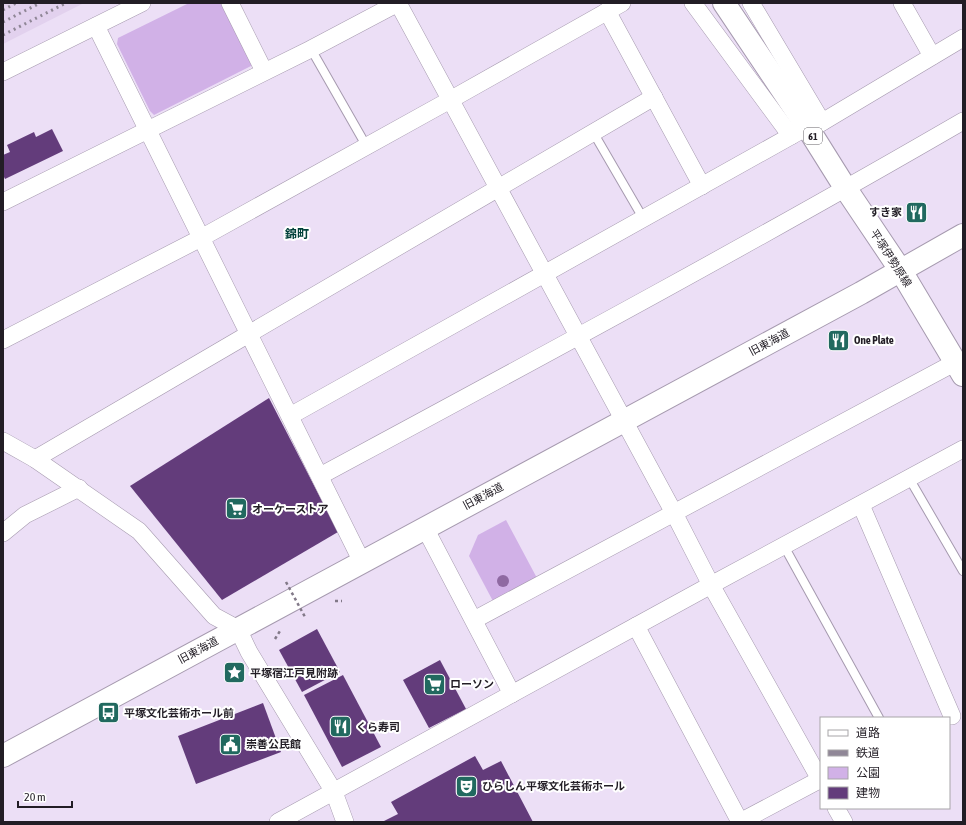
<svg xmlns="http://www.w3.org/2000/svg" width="966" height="825" font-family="'Asap Condensed','Noto Sans JP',sans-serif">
<rect width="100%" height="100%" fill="#ecdff6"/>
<!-- built -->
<polygon fill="#e2d1ee" points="3,3 84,3 3,44"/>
<!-- green -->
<g fill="#d1b1e7">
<polygon points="189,3 223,3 253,61 251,66 154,115 150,111 117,44 118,38"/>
<polygon points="506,520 538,580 494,603 469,556 478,535"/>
</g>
<!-- building -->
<g fill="#633c7b">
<polygon points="52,129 63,151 5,179 3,175 3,155 10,152 7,145 34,132 36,137"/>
<polygon points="269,398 338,532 222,600 130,486"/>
<polygon points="317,629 340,672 302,692 279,650"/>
<polygon points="440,660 466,709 429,728 403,680"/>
<polygon points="343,675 381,747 342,767 304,695"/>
<polygon points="263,703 281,752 196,784 178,736"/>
<polygon points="475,756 483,770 501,761 533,822 382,822 398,814 391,802"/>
</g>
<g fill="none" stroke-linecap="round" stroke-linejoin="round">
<defs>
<g id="lane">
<polyline points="311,49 367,147"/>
<polyline points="593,132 643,218"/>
<polyline points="909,478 963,571"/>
<polyline points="784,546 879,718"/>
</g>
<g id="street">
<polyline points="230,3 264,71"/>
<polyline points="693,3 791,136"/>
<polyline points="751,3 822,122"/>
<polyline points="902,3 932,56"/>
<polyline points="607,11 702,186"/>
<polyline points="96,26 362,562"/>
<polyline points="3,72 142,3"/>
<polyline points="809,130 963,38"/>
<polyline points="3,202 311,49 398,3 674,513 711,585 821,781"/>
<polyline points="3,340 201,238 450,100 622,3"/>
<polyline points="290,416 807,127"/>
<polyline points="3,441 35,459 139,531 214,616 238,629 249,652 334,792 345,822"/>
<polyline points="35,459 654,97"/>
<path d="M320 476C535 360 751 244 963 121"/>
<polyline points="861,505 952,716"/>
<polyline points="425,528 512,694"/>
<polyline points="3,533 25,515 79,488"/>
<polyline points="474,620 956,362"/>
<polyline points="636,626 740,822"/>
<polyline points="836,808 844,822"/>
<polyline points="278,822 711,585 963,449"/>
<polyline points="740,822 821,779"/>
</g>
<polyline id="secondary" points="3,756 861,293 963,235"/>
<polyline id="primary" points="724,3 809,130 846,189 901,271 963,375"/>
</defs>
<!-- lane casing -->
<use href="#lane" stroke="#a69aaf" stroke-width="10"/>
<!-- street casing -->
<use href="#street" stroke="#a69aaf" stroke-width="18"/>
<!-- secondary casing -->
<use href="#secondary" stroke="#a69aaf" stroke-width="24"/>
<!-- primary casing -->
<use href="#primary" stroke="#a69aaf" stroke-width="24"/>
<!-- path -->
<g stroke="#827988" stroke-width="2.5" stroke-dasharray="3 3" stroke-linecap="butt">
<polyline points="335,601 342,601"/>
<polyline points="275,639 280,631"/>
</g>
<!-- lane -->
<use href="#lane" stroke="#fff" stroke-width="8"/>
<!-- street -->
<use href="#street" stroke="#fff" stroke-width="17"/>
<!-- secondary -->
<use href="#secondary" stroke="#fff" stroke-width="22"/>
<!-- primary -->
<use href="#primary" stroke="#fff" stroke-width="22"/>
<!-- rail -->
<g stroke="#908797" stroke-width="3" stroke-dasharray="2 4" stroke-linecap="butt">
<polyline points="3,10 16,3"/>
<polyline points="3,22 40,3"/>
<polyline points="3,35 66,3"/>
</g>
<!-- path-bridge -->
<polyline stroke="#827988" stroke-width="2.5" stroke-dasharray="3 3" stroke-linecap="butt" points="286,582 305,617"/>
</g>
<!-- trees -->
<circle fill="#8f69a2" cx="503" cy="581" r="6"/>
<!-- icons -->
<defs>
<symbol id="restaurant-square" viewBox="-11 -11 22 22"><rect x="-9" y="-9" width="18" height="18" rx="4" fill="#21695f" stroke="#fff"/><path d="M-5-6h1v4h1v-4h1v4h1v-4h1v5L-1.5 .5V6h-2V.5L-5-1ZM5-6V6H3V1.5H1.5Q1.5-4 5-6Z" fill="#fff"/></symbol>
<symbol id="supermarket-square" viewBox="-11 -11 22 22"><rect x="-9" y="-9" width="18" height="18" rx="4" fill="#21695f" stroke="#fff"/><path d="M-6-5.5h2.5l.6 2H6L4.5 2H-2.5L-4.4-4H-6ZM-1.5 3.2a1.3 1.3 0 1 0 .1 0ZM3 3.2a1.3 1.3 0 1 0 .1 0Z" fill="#fff"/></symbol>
<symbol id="sight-square" viewBox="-11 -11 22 22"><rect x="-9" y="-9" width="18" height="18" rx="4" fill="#21695f" stroke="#fff"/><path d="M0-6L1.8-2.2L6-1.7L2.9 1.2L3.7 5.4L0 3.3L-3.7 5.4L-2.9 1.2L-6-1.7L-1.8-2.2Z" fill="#fff"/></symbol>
<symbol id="bus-square" viewBox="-11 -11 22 22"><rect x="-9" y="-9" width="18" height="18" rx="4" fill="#21695f" stroke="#fff"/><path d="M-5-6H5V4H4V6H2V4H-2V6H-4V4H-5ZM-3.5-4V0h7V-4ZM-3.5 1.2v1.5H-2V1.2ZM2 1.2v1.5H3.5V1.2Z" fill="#fff"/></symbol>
<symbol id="civic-square" viewBox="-11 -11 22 22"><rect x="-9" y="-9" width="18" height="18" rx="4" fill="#21695f" stroke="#fff"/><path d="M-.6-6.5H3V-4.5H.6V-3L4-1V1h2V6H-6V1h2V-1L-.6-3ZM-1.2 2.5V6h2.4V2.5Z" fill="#fff"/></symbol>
<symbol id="theatre-square" viewBox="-11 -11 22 22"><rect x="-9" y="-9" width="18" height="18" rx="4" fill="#21695f" stroke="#fff"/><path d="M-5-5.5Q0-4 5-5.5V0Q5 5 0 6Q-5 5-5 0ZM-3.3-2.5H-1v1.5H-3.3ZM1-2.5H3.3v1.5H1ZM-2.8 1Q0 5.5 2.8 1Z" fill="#fff"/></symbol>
</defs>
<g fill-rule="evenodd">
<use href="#restaurant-square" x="904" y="200" width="25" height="25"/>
<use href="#restaurant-square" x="826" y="328" width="25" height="25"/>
<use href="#supermarket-square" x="224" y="496" width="25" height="25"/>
<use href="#sight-square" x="222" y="660" width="25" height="25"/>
<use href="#supermarket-square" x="422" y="672" width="25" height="25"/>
<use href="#bus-square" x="96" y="700" width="25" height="25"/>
<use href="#restaurant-square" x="328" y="714" width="25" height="25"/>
<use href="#civic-square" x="218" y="732" width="25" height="25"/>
<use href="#theatre-square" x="454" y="774" width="25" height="25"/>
</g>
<g text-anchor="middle" stroke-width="4" stroke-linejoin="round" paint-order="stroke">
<!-- shield labels -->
<rect fill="#fff" stroke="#646166" stroke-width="1" x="804" y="128" width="18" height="16" rx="3"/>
<g font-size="10" font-weight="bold" fill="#221d25">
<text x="813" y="140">61</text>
</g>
<!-- poi labels -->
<g font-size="11" font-weight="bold" fill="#221d25" stroke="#fff" text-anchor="start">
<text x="902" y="216" text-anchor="end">すき家</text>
<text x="854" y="344">One Plate</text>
<text x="252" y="513">オーケーストア</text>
<text x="250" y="677">平塚宿江戸見附跡</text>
<text x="450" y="688">ローソン</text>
<text x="124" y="717">平塚文化芸術ホール前</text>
<text x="356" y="731">くら寿司</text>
<text x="246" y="748">崇善公民館</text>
<text x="482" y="790">ひらしん平塚文化芸術ホール</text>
</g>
<!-- street labels -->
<g font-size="11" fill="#221d25" stroke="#fff">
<text transform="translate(891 258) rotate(57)" y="4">平塚伊勢原線</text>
<text transform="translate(769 342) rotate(-28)" y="4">旧東海道</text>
<text transform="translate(483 496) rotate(-28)" y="4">旧東海道</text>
<text transform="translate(198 650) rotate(-28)" y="4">旧東海道</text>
</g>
<!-- neighbourhood labels -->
<g font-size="12" font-weight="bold" fill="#01413a" stroke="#fff">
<text x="297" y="238">錦町</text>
</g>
</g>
<!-- border -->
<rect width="966" height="825" fill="none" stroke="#221d25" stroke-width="8"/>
<!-- legend -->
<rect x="820" y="717" width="130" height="92" fill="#ffffff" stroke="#a7a5a8"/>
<rect x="828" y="730" width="20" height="6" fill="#ffffff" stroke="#a7a5a8"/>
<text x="856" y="737" font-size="12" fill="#221d25">道路</text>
<rect x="828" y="750" width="20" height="6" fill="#908797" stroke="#a7a5a8"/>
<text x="856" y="757" font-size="12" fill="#221d25">鉄道</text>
<rect x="828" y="767" width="20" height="12" fill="#d1b1e7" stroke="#a7a5a8"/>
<text x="856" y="777" font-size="12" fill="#221d25">公園</text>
<rect x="828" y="787" width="20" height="12" fill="#633c7b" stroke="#a7a5a8"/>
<text x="856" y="797" font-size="12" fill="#221d25">建物</text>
<!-- scale -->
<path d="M18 801v6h54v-6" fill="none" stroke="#221d25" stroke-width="2"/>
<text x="24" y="801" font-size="12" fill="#221d25" stroke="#ffffff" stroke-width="3" paint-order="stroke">20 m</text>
</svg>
